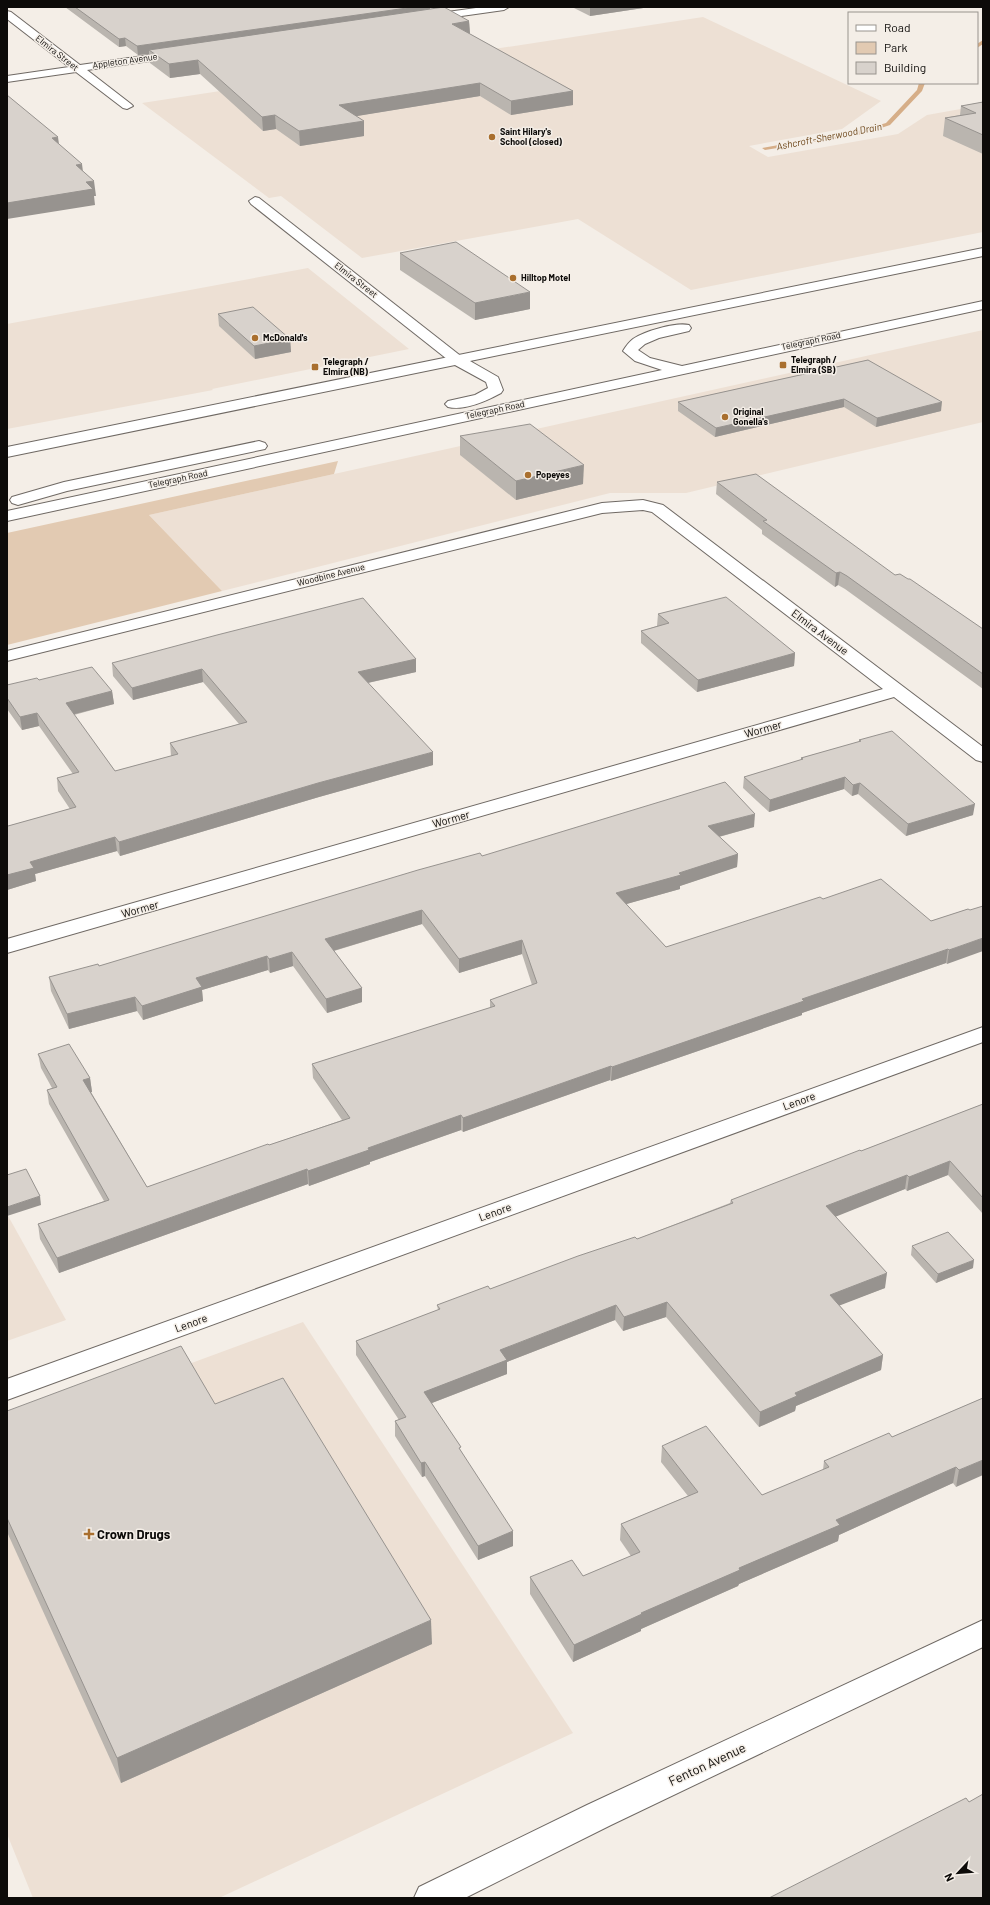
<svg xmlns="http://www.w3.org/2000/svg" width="990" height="1905" font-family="Barlow,sans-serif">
<rect width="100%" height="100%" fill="#f4eee7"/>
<!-- built -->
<g fill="#ede0d4">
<polygon points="703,17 881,101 842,129 749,146 768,157 898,134 927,115 983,105 983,232 691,290 578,219 362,258 281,196 269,198 142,103"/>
<polygon points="308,268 409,349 212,389 213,390 7,429 7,324"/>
<polygon points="983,330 983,422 686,493 610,493 222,591 149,515"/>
<polygon points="7,1214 66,1320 7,1341"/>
<polygon points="303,1322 573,1733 219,1898 33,1898 7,1834 7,1431"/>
</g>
<!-- green -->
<polygon fill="#e2cab2" points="338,461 334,474 149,515 222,591 7,645 7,533"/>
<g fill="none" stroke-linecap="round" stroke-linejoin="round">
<!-- stream -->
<g fill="#d6ae88" fill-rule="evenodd">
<polygon points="983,40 983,44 977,48 977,44"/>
<polygon points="919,83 925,83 922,91 890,125 863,134 765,150 762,148 862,130 886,123 917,90"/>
</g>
<defs>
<g id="minor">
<polygon points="483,7 509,7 504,10 426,21 421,18 426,15"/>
<polygon points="7,11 11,12 80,65 178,51 183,54 178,57 87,70 131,104 133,106 127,109 123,108 76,72 7,82 7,76 69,67 7,19"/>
<polygon points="255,197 259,198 462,357 464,360 462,363 452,363 251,204 249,201"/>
<polygon points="643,500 663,505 983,747 983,762 976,760 894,697 7,953 7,939 883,689 652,512 643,510 602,513 7,661 7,651 602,503"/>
<polygon points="983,1027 983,1042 7,1400 7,1379"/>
<polygon points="983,1620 983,1647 611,1825 465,1898 414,1898 419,1887 587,1805"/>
</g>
<g id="primary">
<path d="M983 248V256L470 361 498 377 503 390 501 393C486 401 465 411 448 407L445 404 448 401 475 395 488 388 486 382 455 365 7 457V447Z"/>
<path d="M983 301V309L7 521V511L662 370 635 361 623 351C626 346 629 342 633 339 644 331 676 322 689 325L691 328 689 331 659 338 645 344 638 350 650 358 682 366Z"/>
<polygon points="259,441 265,443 267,446 265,449 67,491 18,505 12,503 10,500 12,497 64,482"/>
</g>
</defs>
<!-- minor casing -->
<use href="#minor" stroke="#6f6964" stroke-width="2"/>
<!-- primary casing -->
<use href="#primary" stroke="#6f6964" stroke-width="2"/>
<!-- minor -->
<use href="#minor" fill="#fff" fill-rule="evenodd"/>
<!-- primary -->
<use href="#primary" fill="#fff" fill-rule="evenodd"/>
</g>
<!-- wall -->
<g fill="#bab5af">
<polygon points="65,7 430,7 430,9 469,21 470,34 573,91 573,105 511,115 480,96 356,116 364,136 300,146 276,129 263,131 200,74 170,78 150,63 149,54 138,55 126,46 119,47"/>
<polygon points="572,7 650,7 590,16"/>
<polygon points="983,102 983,154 943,136 945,118 960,115 961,106"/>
<polygon points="400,253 530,309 475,320 400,270"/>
<polygon points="218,314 290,339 291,352 255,359 219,326"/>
<polygon points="868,360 941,411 876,427 844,407 715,437 678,411 678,402"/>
<polygon points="460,436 583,484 516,500 460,455"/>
<polygon points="717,482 895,575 983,629 983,689 845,589 838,585 835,587 762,534 762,530 716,494"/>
<polygon points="658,614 795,653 794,666 697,692 641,643 641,631 657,626"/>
<polygon points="416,659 416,672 368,683 433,765 319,797 120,856 117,851 35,874 36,881 7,890 7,826 8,826 70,809 58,791 57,778 73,774 39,726 22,730 7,709 7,685 39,680 112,691 114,704 74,715 115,771 171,756 170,743 239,724 203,682 133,700 113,676 112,663"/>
<polygon points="859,740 973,815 906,836 858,794 852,796 844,789 769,812 743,788 744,777 801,760 801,758 859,742"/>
<polygon points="754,827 719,837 738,854 737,867 680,886 680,889 626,904 666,947 823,899 931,921 968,909 947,964 946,963 802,1013 802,1015 611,1081 610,1080 463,1132 461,1130 370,1162 370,1164 309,1186 308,1184 59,1273 40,1239 38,1224 104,1201 49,1104 47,1090 52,1088 41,1068 38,1054 90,1078 92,1092 91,1092 147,1187 342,1120 313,1078 312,1064 490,1008 490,1000 532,985 522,954 459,973 422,924 334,951 362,988 362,1002 327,1013 293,966 270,973 268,970 202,990 203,1001 143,1020 137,1011 69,1029 51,991 49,977 99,966 482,856"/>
<polygon points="983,1104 983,1214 948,1175 907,1191 905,1189 835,1216 885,1288 839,1305 883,1355 881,1370 796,1406 795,1411 759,1427 666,1317 623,1331 615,1320 507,1362 507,1374 432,1403 461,1451 513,1546 478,1560 425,1476 422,1477 395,1436 395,1421 399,1420 356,1355 356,1341 438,1310 437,1305 490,1289 637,1239 730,1203 731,1200 861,1151"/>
<polygon points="912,1246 973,1268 936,1283 911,1255"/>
<polygon points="983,1398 956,1487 953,1483 839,1535 838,1541 739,1584 738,1586 641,1629 641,1631 573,1662 530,1594 530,1577 583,1576 631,1556 620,1540 621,1524 688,1496 661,1462 662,1446 762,1495 823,1470 824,1461 892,1437"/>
<polygon points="215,1404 432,1644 121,1783 7,1532 7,1411"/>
</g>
<!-- shaded-wall -->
<g fill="#97938f">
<polygon points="414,7 430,7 430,13 149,50 149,54 138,55 137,46"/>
<polygon points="596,7 650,7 590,16 590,8"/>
<polygon points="469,21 470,34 452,24"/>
<polygon points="125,38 126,46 119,47 119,39"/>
<polygon points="198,60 200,74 170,78 169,64"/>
<polygon points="480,83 480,96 339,119 339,105"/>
<polygon points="573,91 573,105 511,115 511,101"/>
<polygon points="275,115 276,129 263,131 262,117"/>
<polygon points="364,121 364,136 300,146 299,131"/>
<polygon points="58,137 60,152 52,138"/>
<polygon points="82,164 84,180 76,165"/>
<polygon points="94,181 96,196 94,196 95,205 7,219 7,203 86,182"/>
<polygon points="530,292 530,309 475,320 475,303"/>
<polygon points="290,339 291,352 255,359 254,346"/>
<polygon points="844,399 844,407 715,437 716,428"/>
<polygon points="942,402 941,411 876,427 877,418"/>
<polygon points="584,465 583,484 516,500 516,481"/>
<polygon points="840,572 838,585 835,587 836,573"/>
<polygon points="795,653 794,666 697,692 698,680"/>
<polygon points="416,659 416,672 358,685 358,672"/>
<polygon points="202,669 203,682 133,700 132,688"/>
<polygon points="112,691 114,704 67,716 66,703"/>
<polygon points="37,713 39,726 22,730 20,717"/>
<polygon points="433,752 433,765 319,797 120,856 119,842 318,783"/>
<polygon points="845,777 844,789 769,812 770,800"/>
<polygon points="860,783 858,794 852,796 853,785"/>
<polygon points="975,804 973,815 906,836 908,824"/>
<polygon points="755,814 754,827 707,840 708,826"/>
<polygon points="115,837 117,851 35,874 36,881 7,890 7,875 30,862"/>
<polygon points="738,854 737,867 680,886 680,889 616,907 616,893"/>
<polygon points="422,910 422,924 326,953 325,939"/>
<polygon points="983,938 983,951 947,964 949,950"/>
<polygon points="522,940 522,954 459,973 459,959"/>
<polygon points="948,949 946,963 802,1013 802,1015 611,1081 612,1067 802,999"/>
<polygon points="292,952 293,966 270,973 269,959"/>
<polygon points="267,956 268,970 202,990 203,1001 143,1020 142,1006 196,978"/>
<polygon points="362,988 362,1002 327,1013 326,999"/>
<polygon points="135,997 137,1011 69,1029 67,1014"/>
<polygon points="611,1066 610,1080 463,1132 463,1118"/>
<polygon points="90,1078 92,1092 85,1094 83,1080"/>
<polygon points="461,1115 461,1130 370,1162 370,1164 309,1186 308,1171 368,1148"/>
<polygon points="950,1161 948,1175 907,1191 909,1177"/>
<polygon points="307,1169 308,1184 59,1273 57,1258"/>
<polygon points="907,1175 905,1189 825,1221 826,1206"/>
<polygon points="40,1196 41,1205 7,1216 7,1207"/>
<polygon points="974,1260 973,1268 936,1283 938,1274"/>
<polygon points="887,1273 885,1288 828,1310 830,1295"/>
<polygon points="667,1302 666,1317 623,1331 624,1317"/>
<polygon points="616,1305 615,1320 507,1362 507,1374 424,1406 424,1392 500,1350"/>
<polygon points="883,1355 881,1370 796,1406 795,1411 759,1427 760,1412 795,1393"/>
<polygon points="983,1460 983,1475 956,1487 959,1470"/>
<polygon points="425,1462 425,1476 422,1477 421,1463"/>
<polygon points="956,1467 953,1483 839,1535 838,1541 739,1584 738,1586 641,1629 641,1631 573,1662 574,1645 641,1613 739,1568 836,1520"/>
<polygon points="513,1531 513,1546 478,1560 478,1546"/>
<polygon points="431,1620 432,1644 121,1783 117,1758"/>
</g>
<!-- building -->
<g fill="#d8d2cc" stroke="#97938f">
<polygon points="75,7 414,7 137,46 125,38 119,39"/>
<polygon points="444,7 469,21 452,24 573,91 511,101 480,83 339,105 364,121 299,131 275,115 262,117 198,60 169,64 149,50"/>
<polygon points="7,95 58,137 52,138 82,164 76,165 94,181 86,182 93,189 7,203"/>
<polygon points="983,102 983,135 945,118 976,113 961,106"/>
<polygon points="456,242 530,292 475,303 400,253"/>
<polygon points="253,307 290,339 254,346 218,314"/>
<polygon points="868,360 942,402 877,418 844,399 716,428 678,402"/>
<polygon points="530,424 584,465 516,481 460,436"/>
<polygon points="756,474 895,575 900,574 908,579 910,579 983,629 983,674 847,576 840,572 836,573 763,521 767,520 717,482"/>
<polygon points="726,597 795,653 698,680 641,631 669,623 658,614"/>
<polygon points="363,598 416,659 358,672 433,752 318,783 119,842 115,837 30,862 34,868 7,875 7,826 8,826 76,807 57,778 79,772 37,713 20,717 7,698 7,685 37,678 39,680 92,667 112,691 66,703 115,771 178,754 170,743 247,722 202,669 132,688 112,663 217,635"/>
<polygon points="892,731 975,804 908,824 860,783 853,785 845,777 770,800 744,777 803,759 801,758 861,741 859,740"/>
<polygon points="725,782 755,814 708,826 738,854 679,873 681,875 616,893 666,947 820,897 823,899 881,879 931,921 968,909 970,910 983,906 983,938 949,950 948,949 802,999 804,1001 612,1067 611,1066 463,1118 461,1115 368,1148 369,1150 308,1171 307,1169 57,1258 38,1224 109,1200 47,1090 57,1087 38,1054 69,1044 90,1078 83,1080 147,1187 268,1144 269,1145 350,1118 312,1064 495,1006 490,1000 537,983 522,940 459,959 422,910 325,939 362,988 326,999 292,952 269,959 267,956 196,978 202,987 142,1006 135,997 67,1014 49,977 98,964 99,966 418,870 480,853 482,856"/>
<polygon points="983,1104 983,1198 950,1161 909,1177 907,1175 826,1206 887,1273 830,1295 883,1355 795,1393 797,1396 760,1412 667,1302 624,1317 616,1305 500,1350 507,1360 424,1392 461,1447 459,1448 513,1531 478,1546 425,1462 421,1463 395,1421 406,1417 356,1341 440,1309 437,1305 488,1286 490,1289 578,1256 635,1237 637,1239 733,1203 731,1200 860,1150 861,1151"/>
<polygon points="26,1169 40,1196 7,1207 7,1175"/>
<polygon points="948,1232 974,1260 938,1274 912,1246"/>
<polygon points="181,1346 215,1404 283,1378 431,1620 117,1758 7,1518 7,1411"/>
<polygon points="983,1398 983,1460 959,1470 956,1467 836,1520 840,1525 739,1568 740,1570 641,1613 642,1614 574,1645 530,1577 572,1560 583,1576 640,1552 621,1524 698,1492 662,1446 706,1426 762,1495 829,1467 824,1461 889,1433 892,1437"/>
<polygon points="983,1794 983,1898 769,1898 966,1798 969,1802"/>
</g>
<!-- markers -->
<g fill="#a96f2e" stroke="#f4eee7" stroke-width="1.5">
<circle cx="492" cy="137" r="4"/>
<circle cx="513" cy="278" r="4"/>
<circle cx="255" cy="338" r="4"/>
<rect x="779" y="361" width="8" height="8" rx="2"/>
<rect x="311" y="363" width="8" height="8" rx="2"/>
<circle cx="725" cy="417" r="4"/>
<circle cx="528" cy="475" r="4"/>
<path d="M87 1528h4v4h4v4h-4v4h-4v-4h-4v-4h4z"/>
</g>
<g text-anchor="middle" stroke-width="3" stroke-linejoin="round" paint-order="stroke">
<!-- far-street labels -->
<g font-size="9" fill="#0d0b09" stroke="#f4eee7">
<text transform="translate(57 53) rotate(38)" y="3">Elmira Street</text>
<text transform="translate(125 61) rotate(-8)" y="3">Appleton Avenue</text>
<text transform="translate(356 280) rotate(38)" y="3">Elmira Street</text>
<text transform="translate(811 341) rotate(-12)" y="3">Telegraph Road</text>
<text transform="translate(495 410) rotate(-12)" y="3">Telegraph Road</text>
<text transform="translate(178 479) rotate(-12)" y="3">Telegraph Road</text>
<text transform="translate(331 575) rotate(-14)" y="3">Woodbine Avenue</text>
</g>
<!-- far-poi labels -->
<g font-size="9" font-weight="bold" fill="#0d0b09" stroke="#f4eee7" text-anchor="start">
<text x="500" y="135">Saint Hilary's<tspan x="500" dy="10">School (closed)</tspan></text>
<text x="521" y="281">Hilltop Motel</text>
<text x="263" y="341">McDonald's</text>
<text x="791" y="363">Telegraph /<tspan x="791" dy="10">Elmira (SB)</tspan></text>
<text x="323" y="365">Telegraph /<tspan x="323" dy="10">Elmira (NB)</tspan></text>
<text x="733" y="415">Original<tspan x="733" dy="10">Gonella's</tspan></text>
<text x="536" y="478">Popeyes</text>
</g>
<!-- far-water labels -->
<g font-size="10" font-style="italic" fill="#6d4619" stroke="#f4eee7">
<text transform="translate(829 136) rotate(-11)" y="4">Ashcroft-Sherwood Drain</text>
</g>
<!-- street labels -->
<g font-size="11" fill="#0d0b09" stroke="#f4eee7">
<text transform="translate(820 632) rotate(37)" y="4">Elmira Avenue</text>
<text transform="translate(763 729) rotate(-16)" y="4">Wormer</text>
<text transform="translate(451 819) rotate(-16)" y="4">Wormer</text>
<text transform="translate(140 909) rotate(-16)" y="4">Wormer</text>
<text transform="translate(799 1101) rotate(-20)" y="4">Lenore</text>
<text transform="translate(495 1212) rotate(-20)" y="4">Lenore</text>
<text transform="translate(191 1323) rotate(-20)" y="4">Lenore</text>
</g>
<!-- near-poi labels -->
<g font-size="13" font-weight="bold" fill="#0d0b09" stroke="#f4eee7" text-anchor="start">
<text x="97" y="1539">Crown Drugs</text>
</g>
<!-- near-street labels -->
<g font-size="13" fill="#0d0b09" stroke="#f4eee7">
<text transform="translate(707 1764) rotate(-25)" y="5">Fenton Avenue</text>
</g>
</g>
<!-- border -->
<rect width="990" height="1905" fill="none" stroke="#0d0b09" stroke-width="16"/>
<!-- legend -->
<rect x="848" y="12" width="130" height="72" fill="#f4eee7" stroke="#98938e"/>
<rect x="856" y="25" width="20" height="6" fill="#ffffff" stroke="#98938e"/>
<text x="884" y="32" font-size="12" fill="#0d0b09">Road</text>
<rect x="856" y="42" width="20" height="12" fill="#e2cab2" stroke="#98938e"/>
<text x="884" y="52" font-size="12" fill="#0d0b09">Park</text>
<rect x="856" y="62" width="20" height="12" fill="#d8d2cc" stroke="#98938e"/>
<text x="884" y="72" font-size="12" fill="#0d0b09">Building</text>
<!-- north arrow -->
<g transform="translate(958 1873) rotate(244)" stroke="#f4eee7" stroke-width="3" paint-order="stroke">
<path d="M0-3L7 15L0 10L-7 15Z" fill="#0d0b09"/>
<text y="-6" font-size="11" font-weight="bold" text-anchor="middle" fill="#0d0b09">N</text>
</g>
</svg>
